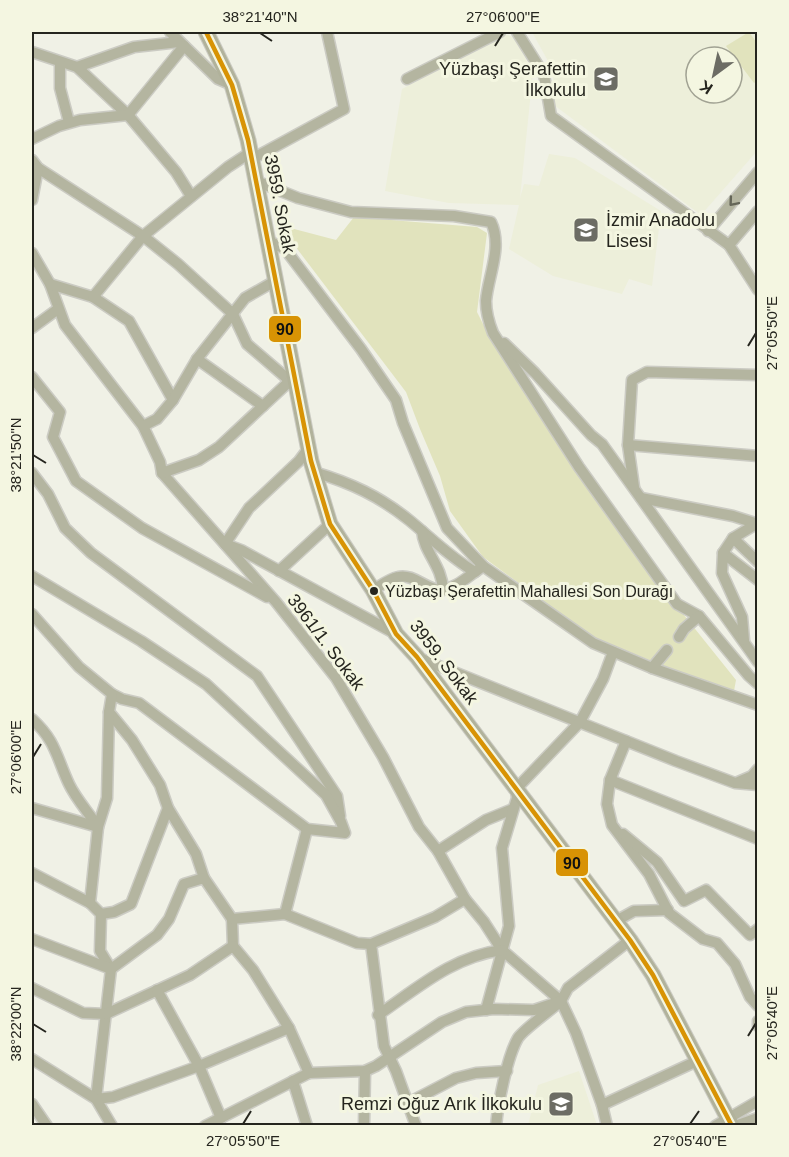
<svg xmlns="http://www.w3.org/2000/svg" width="789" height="1157" font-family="Helvetica,sans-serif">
<rect width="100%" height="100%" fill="#f0f1e6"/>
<!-- built -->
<g fill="#edefda" fill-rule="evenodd">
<path d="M532 32H756L757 151 701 215 554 105 553 70ZM696 57H732V93H696Z"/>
<polygon points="504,34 514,37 533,72 520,198 524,184 539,186 549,154 575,158 661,211 652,286 629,279 622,294 553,276 509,249 519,205 449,203 385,191 402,89"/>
<polygon points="579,1071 597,1125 528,1125 538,1085"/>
</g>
<!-- green -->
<g fill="#e1e3bd">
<polygon points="749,32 757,43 757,81 754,83 726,46"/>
<polygon points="354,217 477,227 487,233 477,312 488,334 631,549 736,680 734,691 659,664 593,637 483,557 450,511 440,476 420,429 406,392 279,225 336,240"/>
</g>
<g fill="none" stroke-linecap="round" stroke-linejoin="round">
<defs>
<g id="street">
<polyline points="170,32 218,79 232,85"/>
<polyline points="517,32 544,75 551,116 729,245 758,290"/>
<polyline points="32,52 77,67 128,115 176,172 191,196"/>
<polyline points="60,62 60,88 69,122"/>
<polyline points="77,67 134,47 179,42"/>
<polyline points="407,79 500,32"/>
<polyline points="32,139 59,126 80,120 128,115 184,46"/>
<polyline points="252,159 344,109 327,32"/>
<polyline points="32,160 38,168 143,236 178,264 233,314 247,344 290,381"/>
<path d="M256 181 298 198 351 212 454 216 491 222C503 247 488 276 486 301 486 312 489 323 493 333L579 467 677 604 699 616 749 676 758 684"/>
<polyline points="32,200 38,168"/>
<polyline points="708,231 758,172"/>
<polyline points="267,240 285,249 361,349 396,400 403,423 447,528 483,566 593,643 652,668 758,705"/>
<polyline points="729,245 758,211"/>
<polyline points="32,253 50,284 65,325 143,426 160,462 162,473 276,602 336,678 383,757 419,827 438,851 465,899 484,922 502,950 561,1001 576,1033 602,1105 607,1126"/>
<polyline points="50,284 93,297 143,236 228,167 251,152"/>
<polyline points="93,297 129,321 173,400"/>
<polyline points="32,328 58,309"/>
<polyline points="504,343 535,373 591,435 602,444 758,662"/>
<polyline points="197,359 263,406"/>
<polyline points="32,377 60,412 53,437 76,481 142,528 267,597"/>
<polyline points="143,426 157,419 173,400 197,359 245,298 275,281"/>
<polyline points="628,445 758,456"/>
<polyline points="308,449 299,461 249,508 225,544 241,550 396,634"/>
<path d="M314 472C351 483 379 496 409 520 431 538 451 558 475 572L483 566"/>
<polyline points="32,473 48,494 65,528 91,553 257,676 337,796 340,816"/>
<polyline points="162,473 199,460 219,447 293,378"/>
<polyline points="634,487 628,445 632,380 647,372 758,375"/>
<polyline points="641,498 733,516 758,524"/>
<path d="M422 531C424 553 442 565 443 590"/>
<polyline points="733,538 758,562"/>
<polyline points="723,553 758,580"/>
<polyline points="279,571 330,524"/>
<polyline points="32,576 141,641 206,684 326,795 341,822 345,833 307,829 139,703 122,699 112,694"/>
<path d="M373 590C380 586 389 579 398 577 414 573 427 591 442 590 455 588 465 579 475 572"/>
<polyline points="32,614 79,667 112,694 109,712 132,740 160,785 168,808 196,854 204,878"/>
<polyline points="679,637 684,629 699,616"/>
<polyline points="744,640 742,617 722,573 723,553 733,538 758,523"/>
<polyline points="419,658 676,761 735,783 758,785"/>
<polyline points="652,668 667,650"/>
<path d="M32 719C56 741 56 756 69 784 76 799 89 813 98 827L90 903 101 914 100 951 111 969 96 1099 113 1097 199 1066 289 1028"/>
<polyline points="626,741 610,780 607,804 612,825 649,874 669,913 703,939 717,943 735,964 750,997 758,1006"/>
<polyline points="610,780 758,839"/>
<polyline points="738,782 752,776 758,769"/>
<polyline points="32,808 98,827 107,798 109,712"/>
<polyline points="623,834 657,862 684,901 706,890 750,935 758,929"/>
<polyline points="438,851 486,820 513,809"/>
<polyline points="32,873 90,903"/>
<polyline points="101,914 114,912 131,904 168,808"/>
<polyline points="285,914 307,829"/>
<polyline points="232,919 233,946 253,970 289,1028 309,1073"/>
<polyline points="616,921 634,911 668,910"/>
<polyline points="32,939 111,969 157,935 169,919 184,884 204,878 232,919 285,914 357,943 371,944 435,917 465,899"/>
<polyline points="371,944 384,1046 396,1071 416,1126"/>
<polyline points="32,988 83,1013 106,1014 190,975 233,946"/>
<polyline points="157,990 199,1066 221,1118"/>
<polyline points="561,1001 568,988 630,940"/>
<polyline points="486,1010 509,926 502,848 517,798 516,789 580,722 603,679 613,652"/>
<path d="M378 1015C419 987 452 957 502 950"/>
<polyline points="758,1021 758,1026"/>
<polyline points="32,1059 96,1099 112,1126"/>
<polyline points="293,1081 307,1126"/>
<polyline points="408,1103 456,1078 476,1073 507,1071"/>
<polyline points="32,1104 47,1126"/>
<polyline points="602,1105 697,1061"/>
<path d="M205 1126 309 1073 365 1071 376 1066 442 1022 466 1012 494 1009 534 1010 561 1001C551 1010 524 1029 518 1038 507 1057 498 1104 496 1126"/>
<polyline points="364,1126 365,1071"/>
<polyline points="715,1126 758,1101"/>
<polyline points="735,1126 758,1118"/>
</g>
<polyline id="secondary" points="206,32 232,85 248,140 311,461 330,524 373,590 396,634 417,657 630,940 653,975 732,1126"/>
</defs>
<!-- street casing -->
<use href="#street" stroke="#cbcbc3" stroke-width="13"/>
<!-- secondary casing -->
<use href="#secondary" stroke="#cbcbc3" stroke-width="17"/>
<!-- street -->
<use href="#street" stroke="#b4b5a0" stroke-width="10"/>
<!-- secondary -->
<use href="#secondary" stroke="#b1b29b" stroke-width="15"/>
<defs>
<polyline id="bus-1" points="206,32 232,85 248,140 311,461 330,524 373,590 396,634 417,657 630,940 653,975 732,1126"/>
</defs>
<!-- bus-1 casing -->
<use href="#bus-1" stroke="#f4f6e1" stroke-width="9"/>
<!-- bus-1 -->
<use href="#bus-1" stroke="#d89304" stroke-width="4.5"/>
</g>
<!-- one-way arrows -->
<defs><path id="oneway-chevron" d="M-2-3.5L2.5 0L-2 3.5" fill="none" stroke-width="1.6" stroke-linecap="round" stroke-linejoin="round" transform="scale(1.5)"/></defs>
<use stroke="#656658" href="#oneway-chevron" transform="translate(733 202) rotate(130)"/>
<!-- ticks -->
<path fill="none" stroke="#25251e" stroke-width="2" d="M260 33 272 41M495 46 503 33M748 346 756 333M33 455 46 463M33 757 41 744M33 1024 46 1032M748 1036 756 1023M243 1124 251 1111M690 1124 699 1111"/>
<!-- icons -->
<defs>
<symbol id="school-square" viewBox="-11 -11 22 22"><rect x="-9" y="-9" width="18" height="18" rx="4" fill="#6c6c64" stroke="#f4f6e1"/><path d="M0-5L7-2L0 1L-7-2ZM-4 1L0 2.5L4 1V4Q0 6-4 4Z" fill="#fff"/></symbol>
</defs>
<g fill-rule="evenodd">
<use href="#school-square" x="591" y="64" width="30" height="30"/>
<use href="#school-square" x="571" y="215" width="30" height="30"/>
<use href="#school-square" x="546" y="1089" width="30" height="30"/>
</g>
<!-- markers -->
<circle fill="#25251e" stroke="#f4f6e1" stroke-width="2" cx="374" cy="591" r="5"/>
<g text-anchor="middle" stroke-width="6" stroke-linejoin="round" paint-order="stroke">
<!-- bus labels -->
<g font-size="16" fill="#25251e" stroke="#f4f6e1" text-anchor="start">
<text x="385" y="597">Yüzbaşı Şerafettin Mahallesi Son Durağı</text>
</g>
<!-- poi labels -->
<g font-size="18" fill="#25251e" stroke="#f4f6e1" text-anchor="end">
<text x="586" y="75">Yüzbaşı Şerafettin<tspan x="586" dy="21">İlkokulu</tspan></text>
<text x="606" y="226" text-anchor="start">İzmir Anadolu<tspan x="606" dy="21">Lisesi</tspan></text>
<text x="542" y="1110">Remzi Oğuz Arık İlkokulu</text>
</g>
<!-- street labels -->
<g font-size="18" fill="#25251e" stroke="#f4f6e1">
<text transform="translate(280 204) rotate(79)" y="6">3959. Sokak</text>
<text transform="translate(326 642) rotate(53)" y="6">3961/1. Sokak</text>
<text transform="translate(444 662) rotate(53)" y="6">3959. Sokak</text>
</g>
</g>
<g stroke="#f4f6e1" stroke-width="2">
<rect x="268" y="315" width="34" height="28" rx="6" fill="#d89304"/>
<rect x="555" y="848" width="34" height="29" rx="6" fill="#d89304"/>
</g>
<g font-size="16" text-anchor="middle" font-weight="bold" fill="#111">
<text x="285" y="335">90</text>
<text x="572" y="869">90</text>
</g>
<!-- border -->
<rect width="789" height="1157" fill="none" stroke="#f4f6e1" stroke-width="66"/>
<!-- north arrow -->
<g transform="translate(714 75) rotate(213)"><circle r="28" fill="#f4f6e1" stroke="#a1a293" stroke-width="1.5"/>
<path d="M0-4.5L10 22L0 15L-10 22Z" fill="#6c6c64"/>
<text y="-9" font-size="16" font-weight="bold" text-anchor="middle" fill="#25251e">K</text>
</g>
<rect x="33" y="33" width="723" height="1091" fill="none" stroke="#25251e" stroke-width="2"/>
<g font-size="15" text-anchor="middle" fill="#25251e">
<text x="260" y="22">38°21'40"N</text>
<text x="503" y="22">27°06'00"E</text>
<text transform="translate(772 333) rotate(-90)" y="5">27°05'50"E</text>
<text transform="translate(16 455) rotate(-90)" y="5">38°21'50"N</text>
<text transform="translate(16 757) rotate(-90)" y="5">27°06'00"E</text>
<text transform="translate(772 1023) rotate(-90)" y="5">27°05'40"E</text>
<text transform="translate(16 1024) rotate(-90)" y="5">38°22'00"N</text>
<text x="243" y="1146">27°05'50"E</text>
<text x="690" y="1146">27°05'40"E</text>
</g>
</svg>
